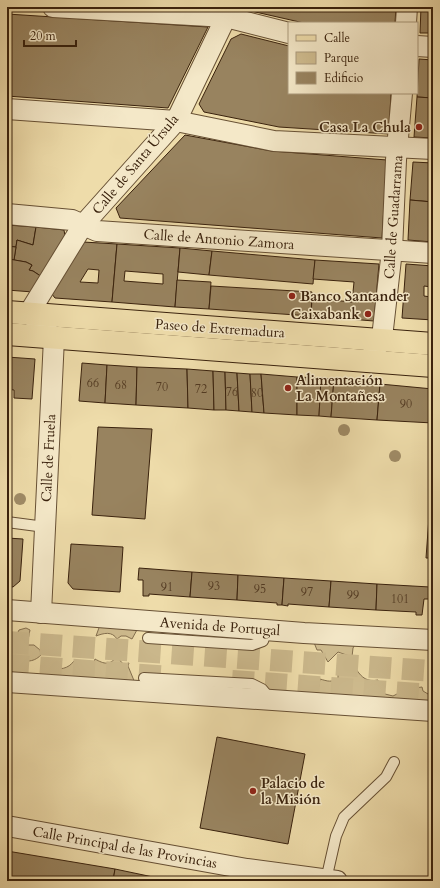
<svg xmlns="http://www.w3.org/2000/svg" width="440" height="888" font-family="Cardo,serif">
<rect width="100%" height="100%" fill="#eedcaa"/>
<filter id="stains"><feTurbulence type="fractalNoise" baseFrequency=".005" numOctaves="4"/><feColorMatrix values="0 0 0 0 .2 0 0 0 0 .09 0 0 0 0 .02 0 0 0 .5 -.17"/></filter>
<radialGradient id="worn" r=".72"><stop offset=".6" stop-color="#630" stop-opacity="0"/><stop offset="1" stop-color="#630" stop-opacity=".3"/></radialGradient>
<!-- green -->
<g fill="#cfbc8f" stroke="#846f4e">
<path d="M100 625 138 628 132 639 126 636H121L117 639C112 631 104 633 96 636Z"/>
<path d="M26 628 30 630 28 640 25 645H34L40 650 41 655C33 663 23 663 15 655L7 664V637L13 643 19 630Z"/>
<polygon points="313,640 356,643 353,648 352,657 338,652 328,662 321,650 317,650"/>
<path d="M117 656 122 663 125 664 129 663 128 666 135 683 49 677 51 672 50 668C60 670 68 669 74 661L79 667 85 671 92 668 95 659C104 664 110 666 117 656Z"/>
<path d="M356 669C362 678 367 682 378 680V686L385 694 393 696 401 692 408 683C412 688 416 688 422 687L423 691 428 694H433V705L314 695 318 690 320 679C327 681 332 683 338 678V672C345 673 351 674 356 669Z"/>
</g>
<!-- building -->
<g fill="#98835f" stroke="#3a220d" fill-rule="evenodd">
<polygon points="249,7 396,7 395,23 304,23 251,11"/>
<polygon points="421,7 431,7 431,10 433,10 433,33 420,33"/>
<polygon points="7,14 208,27 168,108 7,96"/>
<polygon points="241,34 289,46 289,93 391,93 389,134 279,127 204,112 199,104 231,39"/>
<polygon points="419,59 433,60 433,98 417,97"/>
<polygon points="417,97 433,98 433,138 414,137"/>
<polygon points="185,135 272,151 387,160 382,238 120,218 116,208"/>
<polygon points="413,162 433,163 433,202 410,200"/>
<polygon points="410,200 433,202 433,242 408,240"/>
<polygon points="7,225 36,227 33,245 17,240 16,247 7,246"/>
<polygon points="36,227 64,230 65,236 42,277 33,271 29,270 32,265 26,262 14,260 17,240 33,245"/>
<path d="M83 242 117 244 112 302 55 298 51 293ZM88 269 99 270 98 283 80 282Z"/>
<path d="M117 244 180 248 175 307 112 302ZM125 271 163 274V284L124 281Z"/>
<polygon points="7,246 16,247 14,260 9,259 7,272"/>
<polygon points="180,248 212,251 209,275 178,272"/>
<polygon points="212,251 315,260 313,284 209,275"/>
<polygon points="9,259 26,262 32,265 29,270 33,271 42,277 33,292 7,290 7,272"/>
<polygon points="315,260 379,264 374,321 311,316 312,298 352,302 354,282 313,279"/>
<path d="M406 264 433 266V320L402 318ZM424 286 432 287 431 297 424 296Z"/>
<polygon points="177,280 211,282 209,309 175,307"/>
<polygon points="211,286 312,292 311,316 209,309"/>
<polygon points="7,357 35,359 32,399 14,398 14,390 7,389"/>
<polygon points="82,363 107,365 105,403 79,401"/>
<polygon points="107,365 137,367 136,405 105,403"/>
<polygon points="137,367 187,369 188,408 136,405"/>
<polygon points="187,369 213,371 214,410 188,408"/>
<polygon points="213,371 225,372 226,410 214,410"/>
<polygon points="225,372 237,373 239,411 226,410"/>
<polygon points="237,373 250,374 252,412 239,411"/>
<polygon points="250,374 261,374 264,413 252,412"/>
<polygon points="261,374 297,377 297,415 264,413"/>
<polygon points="297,377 321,378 319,416 297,415"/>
<polygon points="321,378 334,379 331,417 319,416"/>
<polygon points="334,379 380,384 377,420 331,417"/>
<polygon points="380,384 433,389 433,423 377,420"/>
<polygon points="98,427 152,429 145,519 92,515"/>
<polygon points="431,490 433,490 433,558 426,558"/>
<polygon points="7,538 23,539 20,581 13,587 7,586"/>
<polygon points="71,544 123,547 120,592 73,589 68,583"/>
<polygon points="139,568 192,572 190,597 149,594 149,596 143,596 143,580 138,580"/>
<polygon points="192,572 238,575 237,600 190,597"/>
<polygon points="238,575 284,578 282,605 277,605 277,603 237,600"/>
<polygon points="284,578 331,581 329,607 288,604 288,606 282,605"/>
<polygon points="331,581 377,584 376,610 329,607"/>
<polygon points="377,584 430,587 429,599 424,599 422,615 416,615 416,612 376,610"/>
<polygon points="217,737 305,754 288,844 200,828"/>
<polygon points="7,851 115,869 113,881 36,881 26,879 26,881 7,881"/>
<polygon points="115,869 153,877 152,881 113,881"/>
</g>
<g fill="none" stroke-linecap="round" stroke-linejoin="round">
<!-- highway-tunnel -->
<g stroke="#cab78b" stroke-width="22" stroke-dasharray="22 11" stroke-linecap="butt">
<polyline points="7,642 433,671"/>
<polyline points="7,665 171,677"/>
<polyline points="232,681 433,695"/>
</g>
<defs>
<g id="lane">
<polyline points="7,522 45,527"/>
<polyline points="148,638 252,645 263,641 267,630"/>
<polyline points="144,678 252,684 262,689 267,695 267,700"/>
<polyline points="326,880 336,836 344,817 386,777 394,762"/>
</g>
<g id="street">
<polyline points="53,7 226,17 289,33"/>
<polyline points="406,23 407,7"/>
<polyline points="417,46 433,47"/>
<polyline points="7,109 176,121 274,141 433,149"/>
<polyline points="7,214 72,220 97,231 433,253"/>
<polyline points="373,353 382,339 383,329 392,250 396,160 402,93"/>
<polyline points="7,610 304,633 433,640"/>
<polyline points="41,613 54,338 29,313 83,225 176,121 226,17 229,7"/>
<polyline points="7,682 433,711"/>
<polyline points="7,826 247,869 337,881"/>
</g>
<g id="primary">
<polyline points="7,312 433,344"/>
<polyline points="7,334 433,366"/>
</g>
</defs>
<!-- lane casing -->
<use href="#lane" stroke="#675034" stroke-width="12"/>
<!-- street casing -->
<use href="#street" stroke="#675034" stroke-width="22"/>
<!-- primary casing -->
<use href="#primary" stroke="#3a220d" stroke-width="24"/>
<!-- lane -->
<use href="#lane" stroke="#f4e8c8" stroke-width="10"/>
<!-- street -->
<use href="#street" stroke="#f4e8c8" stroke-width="20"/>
<!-- primary -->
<use href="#primary" stroke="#eedcaa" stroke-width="22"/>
</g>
<!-- trees -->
<g fill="#9f8b66">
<circle cx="344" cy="430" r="6"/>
<circle cx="395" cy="456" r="6"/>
<circle cx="20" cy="499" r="6"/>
</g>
<!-- markers -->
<g fill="#8f2418" stroke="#f4e8c8" stroke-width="1.5">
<circle cx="419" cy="127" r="4"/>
<circle cx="292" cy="296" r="4"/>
<circle cx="368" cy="314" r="4"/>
<circle cx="288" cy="388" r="4"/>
<circle cx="253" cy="791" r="4"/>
</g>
<g text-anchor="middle" stroke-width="3" stroke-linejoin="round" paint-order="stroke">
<!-- number labels -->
<g font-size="12" fill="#523a22">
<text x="93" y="387">66</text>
<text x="121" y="389">68</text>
<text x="162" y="391">70</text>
<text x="201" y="393">72</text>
<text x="232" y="396">76</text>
<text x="257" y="397">80</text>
<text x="406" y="408">90</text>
<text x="214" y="590">93</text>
<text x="167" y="591">91</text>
<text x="260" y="593">95</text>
<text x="307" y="596">97</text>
<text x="353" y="599">99</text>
<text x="400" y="603">101</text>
</g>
<!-- poi labels -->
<g font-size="14" font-weight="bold" fill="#3a220d" stroke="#f4e8c8" text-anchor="start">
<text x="411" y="132" text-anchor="end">Casa La Chula</text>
<text x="300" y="301">Banco Santander</text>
<text x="360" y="319" text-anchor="end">Caixabank</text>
<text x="296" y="385">Alimentación<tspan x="296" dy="16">La Montañesa</tspan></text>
<text x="261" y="788">Palacio de<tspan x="261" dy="16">la Misión</tspan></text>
</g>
<!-- street labels -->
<g font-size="14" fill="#3a220d" stroke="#f4e8c8">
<text transform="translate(135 164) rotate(-50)" y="5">Calle de Santa Úrsula</text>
<text transform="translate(393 217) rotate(-86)" y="5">Calle de Guadarrama</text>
<text transform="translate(219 239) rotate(4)" y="5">Calle de Antonio Zamora</text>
<text transform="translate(220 328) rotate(4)" y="5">Paseo de Extremadura</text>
<text transform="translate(48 458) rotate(-87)" y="5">Calle de Fruela</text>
<text transform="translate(220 626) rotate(4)" y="5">Avenida de Portugal</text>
<text transform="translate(125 847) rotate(10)" y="5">Calle Principal de las Provincias</text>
</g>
</g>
<!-- margin -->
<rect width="440" height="888" fill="none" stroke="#eedcaa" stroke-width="24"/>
<rect x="8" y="8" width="424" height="872" fill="none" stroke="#3a220d" stroke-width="2"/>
<rect x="12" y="12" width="416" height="864" fill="none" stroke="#3a220d"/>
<!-- legend -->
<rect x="288" y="22" width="130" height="72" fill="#f4e8c8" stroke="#aa997d"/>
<rect x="296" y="35" width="20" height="6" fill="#eedcaa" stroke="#aa997d"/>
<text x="324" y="42" font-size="12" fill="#3a220d">Calle</text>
<rect x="296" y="52" width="20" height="12" fill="#cfbc8f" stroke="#aa997d"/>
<text x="324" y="62" font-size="12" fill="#3a220d">Parque</text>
<rect x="296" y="72" width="20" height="12" fill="#98835f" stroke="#aa997d"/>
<text x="324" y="82" font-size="12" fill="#3a220d">Edificio</text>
<!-- scale -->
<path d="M24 40v6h52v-6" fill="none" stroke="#3a220d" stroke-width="2"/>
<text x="30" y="40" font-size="12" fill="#3a220d" stroke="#f4e8c8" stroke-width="3" paint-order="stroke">20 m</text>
<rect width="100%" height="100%" filter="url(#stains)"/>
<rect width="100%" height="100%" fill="url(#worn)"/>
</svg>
